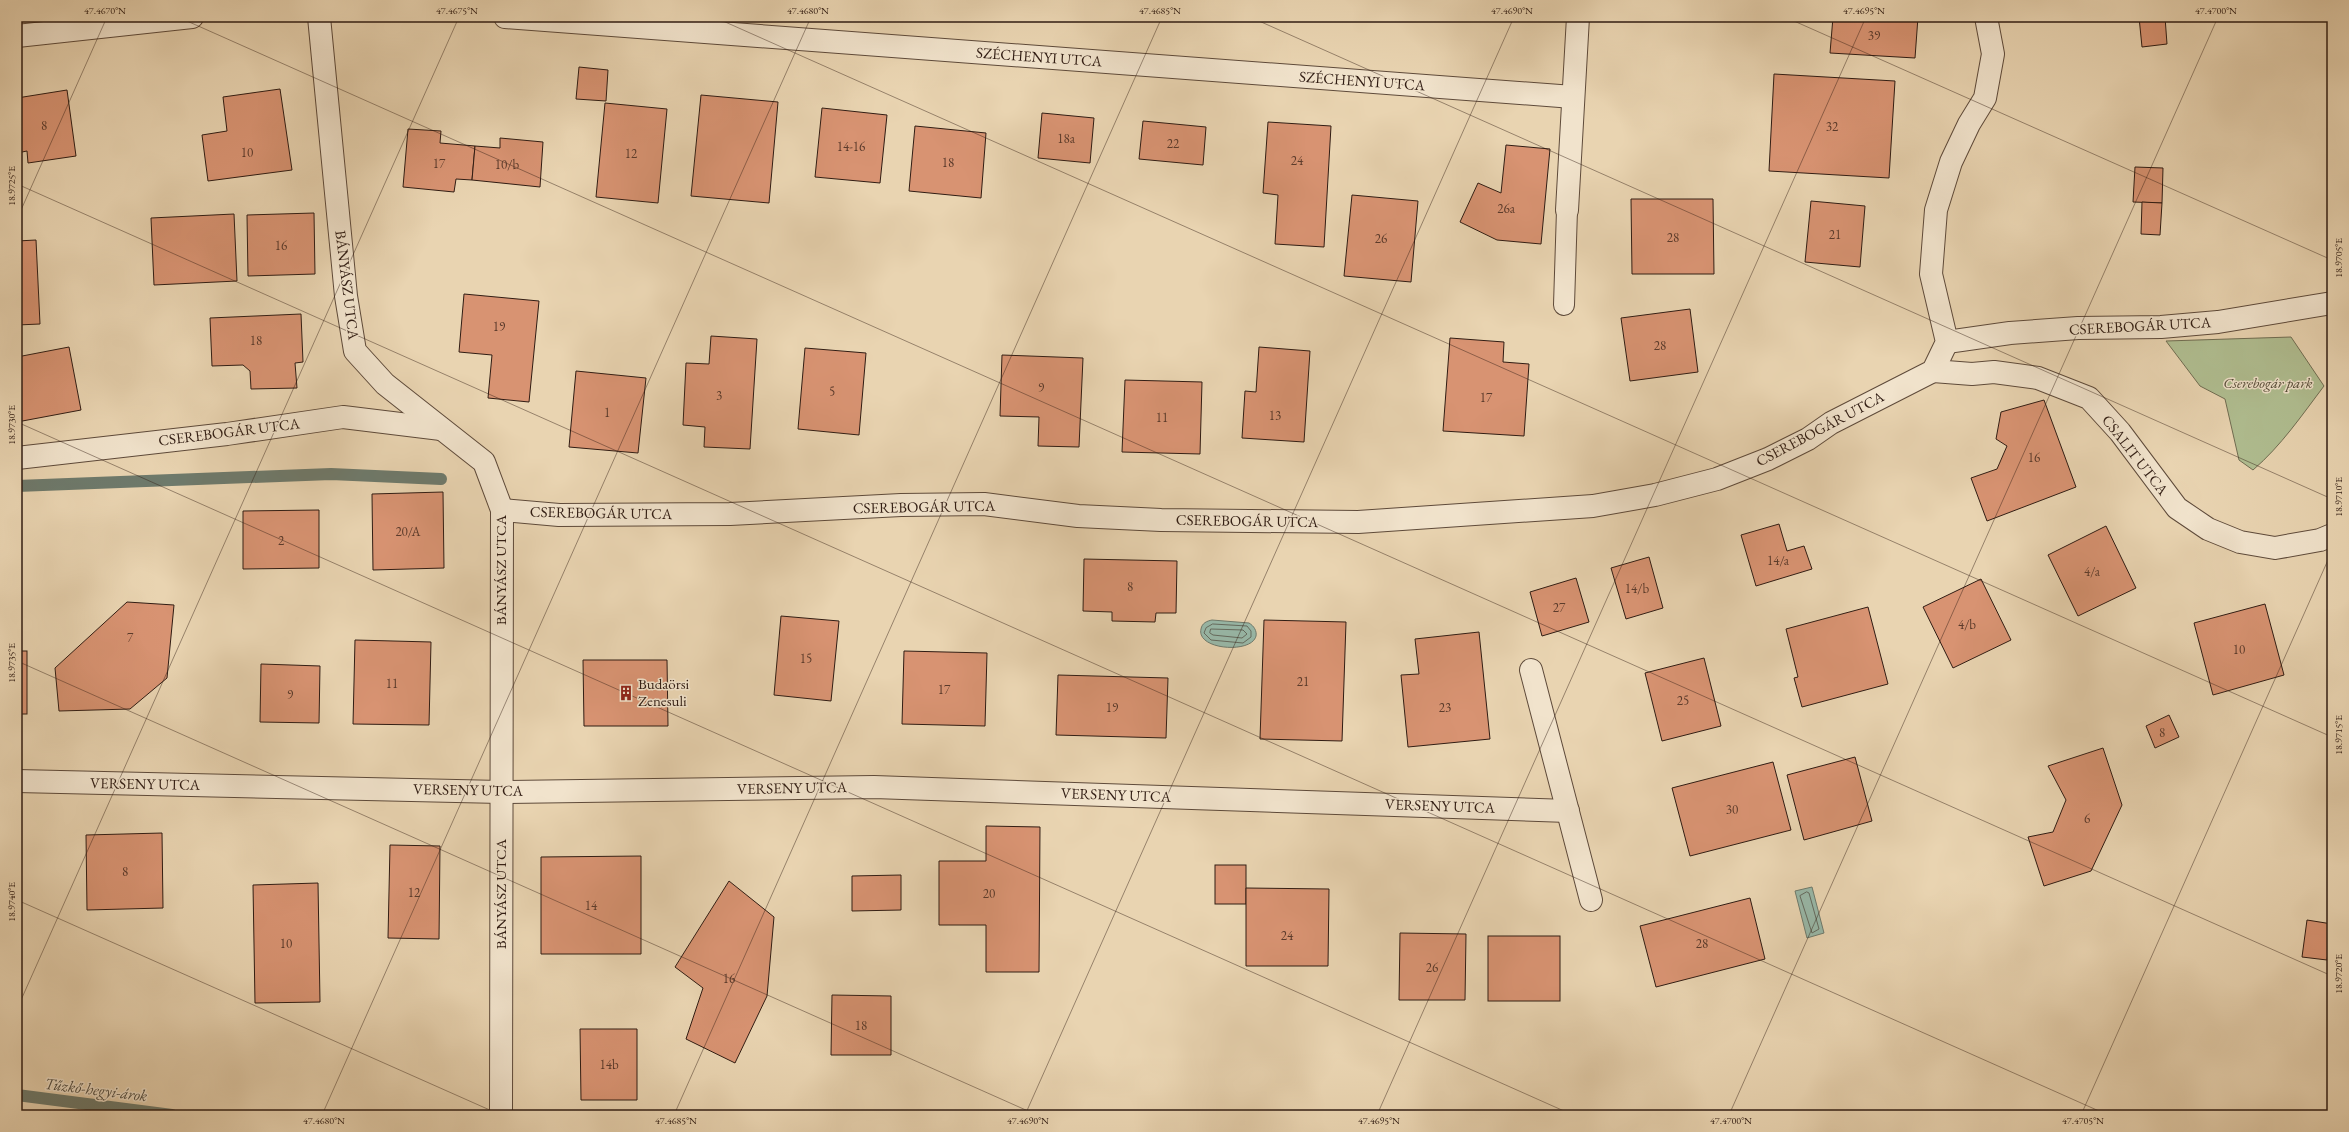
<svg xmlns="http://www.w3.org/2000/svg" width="2349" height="1132" font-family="'EB Garamond',serif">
<rect width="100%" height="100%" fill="#e9d4b1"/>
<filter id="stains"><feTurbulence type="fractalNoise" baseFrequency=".005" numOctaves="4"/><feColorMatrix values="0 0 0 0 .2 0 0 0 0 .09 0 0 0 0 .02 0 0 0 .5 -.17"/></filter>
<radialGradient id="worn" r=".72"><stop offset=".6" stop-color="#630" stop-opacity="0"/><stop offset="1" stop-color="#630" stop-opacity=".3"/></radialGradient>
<!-- green -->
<path fill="#b0be91" stroke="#706d52" d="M2291 337 2324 386C2302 415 2281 446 2253 470L2239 460 2225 399 2200 386 2166 341Z"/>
<!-- water -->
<g fill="#98b8a8" stroke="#6e7a6c">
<path d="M1212 620 1249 623C1254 626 1257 631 1256 636 1252 654 1196 650 1201 629 1202 623 1207 621 1212 620Z"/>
<polygon points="1812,887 1824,933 1807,938 1795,891"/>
</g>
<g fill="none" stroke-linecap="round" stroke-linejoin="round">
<!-- shore -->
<g stroke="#646a5e" stroke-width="1">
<polygon points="1213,624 1247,626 1251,631 1251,637 1243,643 1211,640 1204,633 1206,628"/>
<polygon points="1211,629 1243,630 1247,634 1242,638 1213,635 1210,633"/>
<polygon points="1807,892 1809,893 1819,929 1812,933 1800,896"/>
</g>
<!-- stream -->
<g stroke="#6e7a6c" stroke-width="12">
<polyline points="17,486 331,474 441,479"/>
<polyline points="17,1095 172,1115"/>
</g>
</g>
<!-- building -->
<g fill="#d89372" stroke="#301c13">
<polygon points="1833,17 1918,17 1915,58 1830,53"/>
<polygon points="2139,17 2165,17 2167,44 2142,47"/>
<polygon points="579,67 608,70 606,101 576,99"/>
<polygon points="1774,74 1895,81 1889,178 1769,171"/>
<polygon points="280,89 292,170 208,181 202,135 227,131 223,97"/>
<polygon points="67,90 76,156 28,163 27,151 17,153 17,98"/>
<polygon points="701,95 778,102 769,203 691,196"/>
<polygon points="605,103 667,109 658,203 596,197"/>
<polygon points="822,108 887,115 880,183 815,177"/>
<polygon points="1042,113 1094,118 1090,163 1038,158"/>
<polygon points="1143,121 1206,127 1203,165 1139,159"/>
<polygon points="1268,122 1331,126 1324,247 1275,244 1278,195 1263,193"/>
<polygon points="915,126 986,133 981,198 909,191"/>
<polygon points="408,129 441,131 440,143 475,146 472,180 456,179 454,192 403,187"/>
<polygon points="500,138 543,142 540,187 472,180 475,146 500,148"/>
<polygon points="1506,145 1550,149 1541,244 1497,240 1460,222 1478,183 1501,193"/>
<polygon points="2135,167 2163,168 2162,203 2133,202"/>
<polygon points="1352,195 1418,201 1411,282 1344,276"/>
<polygon points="1631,199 1713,199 1714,274 1632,274"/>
<polygon points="1811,201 1865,206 1860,267 1805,262"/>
<polygon points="2142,202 2162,203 2160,235 2141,234"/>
<polygon points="314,213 315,274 248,276 247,215"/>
<polygon points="234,214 237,281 154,285 151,218"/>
<polygon points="36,240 40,324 17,325 17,241"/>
<polygon points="464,294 539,301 529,402 488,398 492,355 459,352"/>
<polygon points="1690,309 1698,372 1630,381 1621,318"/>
<polygon points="301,314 303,362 295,363 297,388 251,389 250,371 243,365 212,366 210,318"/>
<polygon points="711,336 757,339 750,449 704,447 705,427 683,425 686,363 709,364"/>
<polygon points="1450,338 1504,342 1503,362 1529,364 1524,436 1443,431"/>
<polygon points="69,347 81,410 17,422 17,357"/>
<polygon points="1259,347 1310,351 1304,442 1242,438 1245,391 1256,392"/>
<polygon points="805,348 866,353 859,435 798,429"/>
<polygon points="1002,355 1083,358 1079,447 1038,446 1039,417 1000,416"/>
<polygon points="576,371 646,378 638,453 569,447"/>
<polygon points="1125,380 1202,382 1200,454 1122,452"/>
<polygon points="2044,400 2076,487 1987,521 1971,478 1997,469 2007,446 1996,439 2001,412"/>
<polygon points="443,492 444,568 373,570 372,494"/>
<polygon points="319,510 319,568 243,569 243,511"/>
<polygon points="1779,524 1787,551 1804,546 1812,569 1756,586 1741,535"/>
<polygon points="2106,526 2136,588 2078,616 2048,555"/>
<polygon points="1649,557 1663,608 1626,619 1611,568"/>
<polygon points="1084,559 1177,561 1176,613 1156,613 1155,622 1112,621 1112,612 1083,611"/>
<polygon points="1576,578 1589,622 1542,636 1530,592"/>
<polygon points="1981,579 2011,640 1953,668 1923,607"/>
<polygon points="127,602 174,605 167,678 130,709 59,711 55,668"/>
<polygon points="2265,604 2284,675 2213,695 2194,623"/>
<polygon points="1868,607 1888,684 1802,707 1794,678 1798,677 1786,629"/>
<polygon points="781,616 839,621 831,701 774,695"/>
<polygon points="1264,620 1346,622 1342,741 1260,739"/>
<polygon points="1479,632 1490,739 1408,747 1401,675 1419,674 1415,639"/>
<polygon points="355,640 431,642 429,725 353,724"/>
<rect x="17" y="651" width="10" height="63"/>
<polygon points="904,651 987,653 985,726 902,724"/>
<polygon points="1704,658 1721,726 1662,741 1645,673"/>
<polygon points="583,660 667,660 668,726 584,726"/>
<polygon points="261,664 320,666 319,723 260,722"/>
<polygon points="1058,675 1168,678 1166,738 1056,735"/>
<polygon points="2169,715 2179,737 2155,748 2146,726"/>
<polygon points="2103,748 2122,805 2091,871 2044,886 2028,837 2053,832 2066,800 2048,766"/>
<polygon points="1855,757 1872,821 1804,840 1787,775"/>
<polygon points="1773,762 1791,830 1690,856 1672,788"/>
<polygon points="986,826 1040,827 1039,972 986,972 986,925 939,925 939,861 986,861"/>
<polygon points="162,833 163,908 87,910 86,835"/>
<polygon points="390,845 440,846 439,939 388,938"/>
<polygon points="641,856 641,954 541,954 541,857"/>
<rect x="1215" y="865" width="31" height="39"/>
<polygon points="901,875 901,910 852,911 852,876"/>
<polygon points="729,881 774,917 767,996 735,1063 686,1039 703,988 675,967"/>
<polygon points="318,883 320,1002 255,1003 253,885"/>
<polygon points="1246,888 1329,889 1328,966 1246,966"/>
<polygon points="1750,898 1765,959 1656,987 1640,926"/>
<polygon points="2307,920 2332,924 2327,960 2302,957"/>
<polygon points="1400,933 1466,934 1465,1000 1399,1000"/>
<rect x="1488" y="936" width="72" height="65"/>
<polygon points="832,995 891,996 891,1055 831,1055"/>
<polygon points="580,1029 637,1029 637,1100 581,1100"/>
<polygon points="2090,1113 2128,1114 2128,1115 2090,1115"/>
</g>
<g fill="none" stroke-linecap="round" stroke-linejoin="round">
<defs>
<polyline id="service" points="1564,305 1567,210"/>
<g id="minor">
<polyline points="319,17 346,296 355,351 385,384 484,462 502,510 501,1115"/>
<polyline points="505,17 1573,97"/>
<polyline points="17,36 192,17"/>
<polyline points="1567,210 1578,17"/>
<polyline points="1947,342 2010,333 2078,328 2161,327 2218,322 2332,303"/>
<polyline points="1933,371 1972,374 1994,372 2038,378 2089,398 2120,432 2177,508 2208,529 2240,542 2275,548 2320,540 2332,535"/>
<polyline points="17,458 227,434 343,417 441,429"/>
<polyline points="502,510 559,515 730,514 901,505 984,504 1078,516 1161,520 1358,522 1593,506 1655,495 1717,479 1768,459 1808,439 1831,423 1933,371 1947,342 1931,274 1936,210 1951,162 1969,124 1985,98 1993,54 1986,17"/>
<polyline points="1531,670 1591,900"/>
<polyline points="17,781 501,792 874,787 1568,811"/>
</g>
</defs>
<!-- service casing -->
<use href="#service" stroke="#5e4a3a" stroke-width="22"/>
<!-- minor casing -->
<use href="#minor" stroke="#5e4a3a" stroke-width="24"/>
<!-- service -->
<use href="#service" stroke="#f1e3cc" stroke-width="20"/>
<!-- minor -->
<use href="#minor" stroke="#f1e3cc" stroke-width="22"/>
</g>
<!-- ticks -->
<path fill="none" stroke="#301c13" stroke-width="1" stroke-opacity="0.45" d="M178 17 2332 976M714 17 2332 737M1250 17 2332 499M1785 17 2332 260M2321 17 2332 22M17 184 2108 1115M17 219 107 17M17 422 1573 1115M17 661 1037 1115M17 900 501 1115M17 1009 459 17M322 1115 811 17M674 1115 1162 17M1025 1115 1514 17M1377 1115 1866 17M1729 1115 2218 17M2081 1115 2332 551"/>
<!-- icons -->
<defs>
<symbol id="building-bare" viewBox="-9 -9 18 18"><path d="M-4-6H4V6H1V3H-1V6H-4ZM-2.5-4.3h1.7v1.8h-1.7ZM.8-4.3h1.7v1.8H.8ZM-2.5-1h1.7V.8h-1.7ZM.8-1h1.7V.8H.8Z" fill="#8f2418" stroke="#f1e3cc" stroke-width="2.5" paint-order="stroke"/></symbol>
</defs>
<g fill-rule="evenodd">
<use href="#building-bare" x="615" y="682" width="22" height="22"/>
</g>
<g text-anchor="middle" stroke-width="3" stroke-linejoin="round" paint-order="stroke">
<!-- number labels -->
<g font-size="13" fill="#5a3a2b">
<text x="1874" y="40">39</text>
<text x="44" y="130">8</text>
<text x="1832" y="131">32</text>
<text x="1066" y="143">18a</text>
<text x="1173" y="148">22</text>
<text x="851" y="151">14-16</text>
<text x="247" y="157">10</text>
<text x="631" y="158">12</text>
<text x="1297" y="165">24</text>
<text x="948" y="167">18</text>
<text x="439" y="168">17</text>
<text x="507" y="169">10/b</text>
<text x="1506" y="213">26a</text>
<text x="1835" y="239">21</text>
<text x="1673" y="242">28</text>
<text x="1381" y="243">26</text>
<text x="281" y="250">16</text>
<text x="499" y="331">19</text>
<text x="256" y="345">18</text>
<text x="1660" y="350">28</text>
<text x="1041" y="392">9</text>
<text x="832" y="396">5</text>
<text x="719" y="400">3</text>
<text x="1486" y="402">17</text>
<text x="607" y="417">1</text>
<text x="1275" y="420">13</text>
<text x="1162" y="422">11</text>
<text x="2034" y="462">16</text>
<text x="408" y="536">20/A</text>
<text x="281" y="545">2</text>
<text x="1778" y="565">14/a</text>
<text x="2092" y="576">4/a</text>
<text x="1130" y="591">8</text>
<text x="1637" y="593">14/b</text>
<text x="1559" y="612">27</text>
<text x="1967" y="629">4/b</text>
<text x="130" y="642">7</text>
<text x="2239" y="654">10</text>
<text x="806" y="663">15</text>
<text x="1303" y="686">21</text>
<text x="392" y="688">11</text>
<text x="944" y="694">17</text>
<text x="290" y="699">9</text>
<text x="1683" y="705">25</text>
<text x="1112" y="712">19</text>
<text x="1445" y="712">23</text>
<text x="2162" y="737">8</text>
<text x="1732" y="814">30</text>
<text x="2087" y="823">6</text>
<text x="125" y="876">8</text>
<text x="414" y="897">12</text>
<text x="989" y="898">20</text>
<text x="591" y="910">14</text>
<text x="1287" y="940">24</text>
<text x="286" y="948">10</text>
<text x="1702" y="948">28</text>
<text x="1432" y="972">26</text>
<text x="729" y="983">16</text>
<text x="861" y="1030">18</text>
<text x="609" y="1069">14b</text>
</g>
<!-- street labels -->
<g font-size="15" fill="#301c13" stroke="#f1e3cc">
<text transform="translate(1039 57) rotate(4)" y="5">SZÉCHENYI UTCA</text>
<text transform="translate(1362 81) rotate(4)" y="5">SZÉCHENYI UTCA</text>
<text transform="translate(347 285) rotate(83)" y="5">BÁNYÁSZ UTCA</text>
<text transform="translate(2140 326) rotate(-3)" y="5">CSEREBOGÁR UTCA</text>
<text transform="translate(1820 429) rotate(-28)" y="5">CSEREBOGÁR UTCA</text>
<text transform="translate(229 432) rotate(-7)" y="5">CSEREBOGÁR UTCA</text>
<text transform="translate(2135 455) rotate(52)" y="5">CSALIT UTCA</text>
<text transform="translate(924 507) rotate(-1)" y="5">CSEREBOGÁR UTCA</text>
<text transform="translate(601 513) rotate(1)" y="5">CSEREBOGÁR UTCA</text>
<text transform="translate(1247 521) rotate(1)" y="5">CSEREBOGÁR UTCA</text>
<text transform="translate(501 570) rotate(-90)" y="5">BÁNYÁSZ UTCA</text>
<text transform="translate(145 784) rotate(1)" y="5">VERSENY UTCA</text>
<text transform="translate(792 788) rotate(-1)" y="5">VERSENY UTCA</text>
<text transform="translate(468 790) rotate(1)" y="5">VERSENY UTCA</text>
<text transform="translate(1116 795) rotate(2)" y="5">VERSENY UTCA</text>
<text transform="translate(1440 806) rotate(2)" y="5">VERSENY UTCA</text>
<text transform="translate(501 894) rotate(-90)" y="5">BÁNYÁSZ UTCA</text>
</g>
<!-- park labels -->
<g font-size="15" font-style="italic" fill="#564d39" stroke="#f1e3cc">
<text x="2268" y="388">Cserebogár park</text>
</g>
<!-- poi labels -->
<g font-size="15" fill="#301c13" stroke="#f1e3cc" text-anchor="start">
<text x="638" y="689">Budaörsi<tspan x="638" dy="17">Zenesuli</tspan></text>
</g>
<!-- water labels -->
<g font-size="16" font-style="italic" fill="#4f4b40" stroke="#f1e3cc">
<text transform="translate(96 1089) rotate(7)" y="6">Tűzkő-hegyi-árok</text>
</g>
</g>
<!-- margin -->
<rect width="2349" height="1132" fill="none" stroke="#e9d4b1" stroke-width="44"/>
<rect x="22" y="22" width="2305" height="1088" fill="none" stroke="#301c13" stroke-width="1.5"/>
<g font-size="10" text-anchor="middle" fill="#301c13">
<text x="105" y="14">47.4670°N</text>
<text x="457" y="14">47.4675°N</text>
<text x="808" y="14">47.4680°N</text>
<text x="1160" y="14">47.4685°N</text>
<text x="1512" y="14">47.4690°N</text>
<text x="1864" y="14">47.4695°N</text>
<text x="2216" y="14">47.4700°N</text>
<text transform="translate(11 186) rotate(-90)" y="4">18.9725°E</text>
<text transform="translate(2338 258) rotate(-90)" y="4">18.9705°E</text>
<text transform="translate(11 425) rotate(-90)" y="4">18.9730°E</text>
<text transform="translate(2338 497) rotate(-90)" y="4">18.9710°E</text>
<text transform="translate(11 663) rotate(-90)" y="4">18.9735°E</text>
<text transform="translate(2338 735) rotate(-90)" y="4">18.9715°E</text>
<text transform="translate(11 902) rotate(-90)" y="4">18.9740°E</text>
<text transform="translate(2338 974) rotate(-90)" y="4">18.9720°E</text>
<text x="324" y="1124">47.4680°N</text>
<text x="676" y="1124">47.4685°N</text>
<text x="1028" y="1124">47.4690°N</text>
<text x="1379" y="1124">47.4695°N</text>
<text x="1731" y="1124">47.4700°N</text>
<text x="2083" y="1124">47.4705°N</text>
</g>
<rect width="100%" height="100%" filter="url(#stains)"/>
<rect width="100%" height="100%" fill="url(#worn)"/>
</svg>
